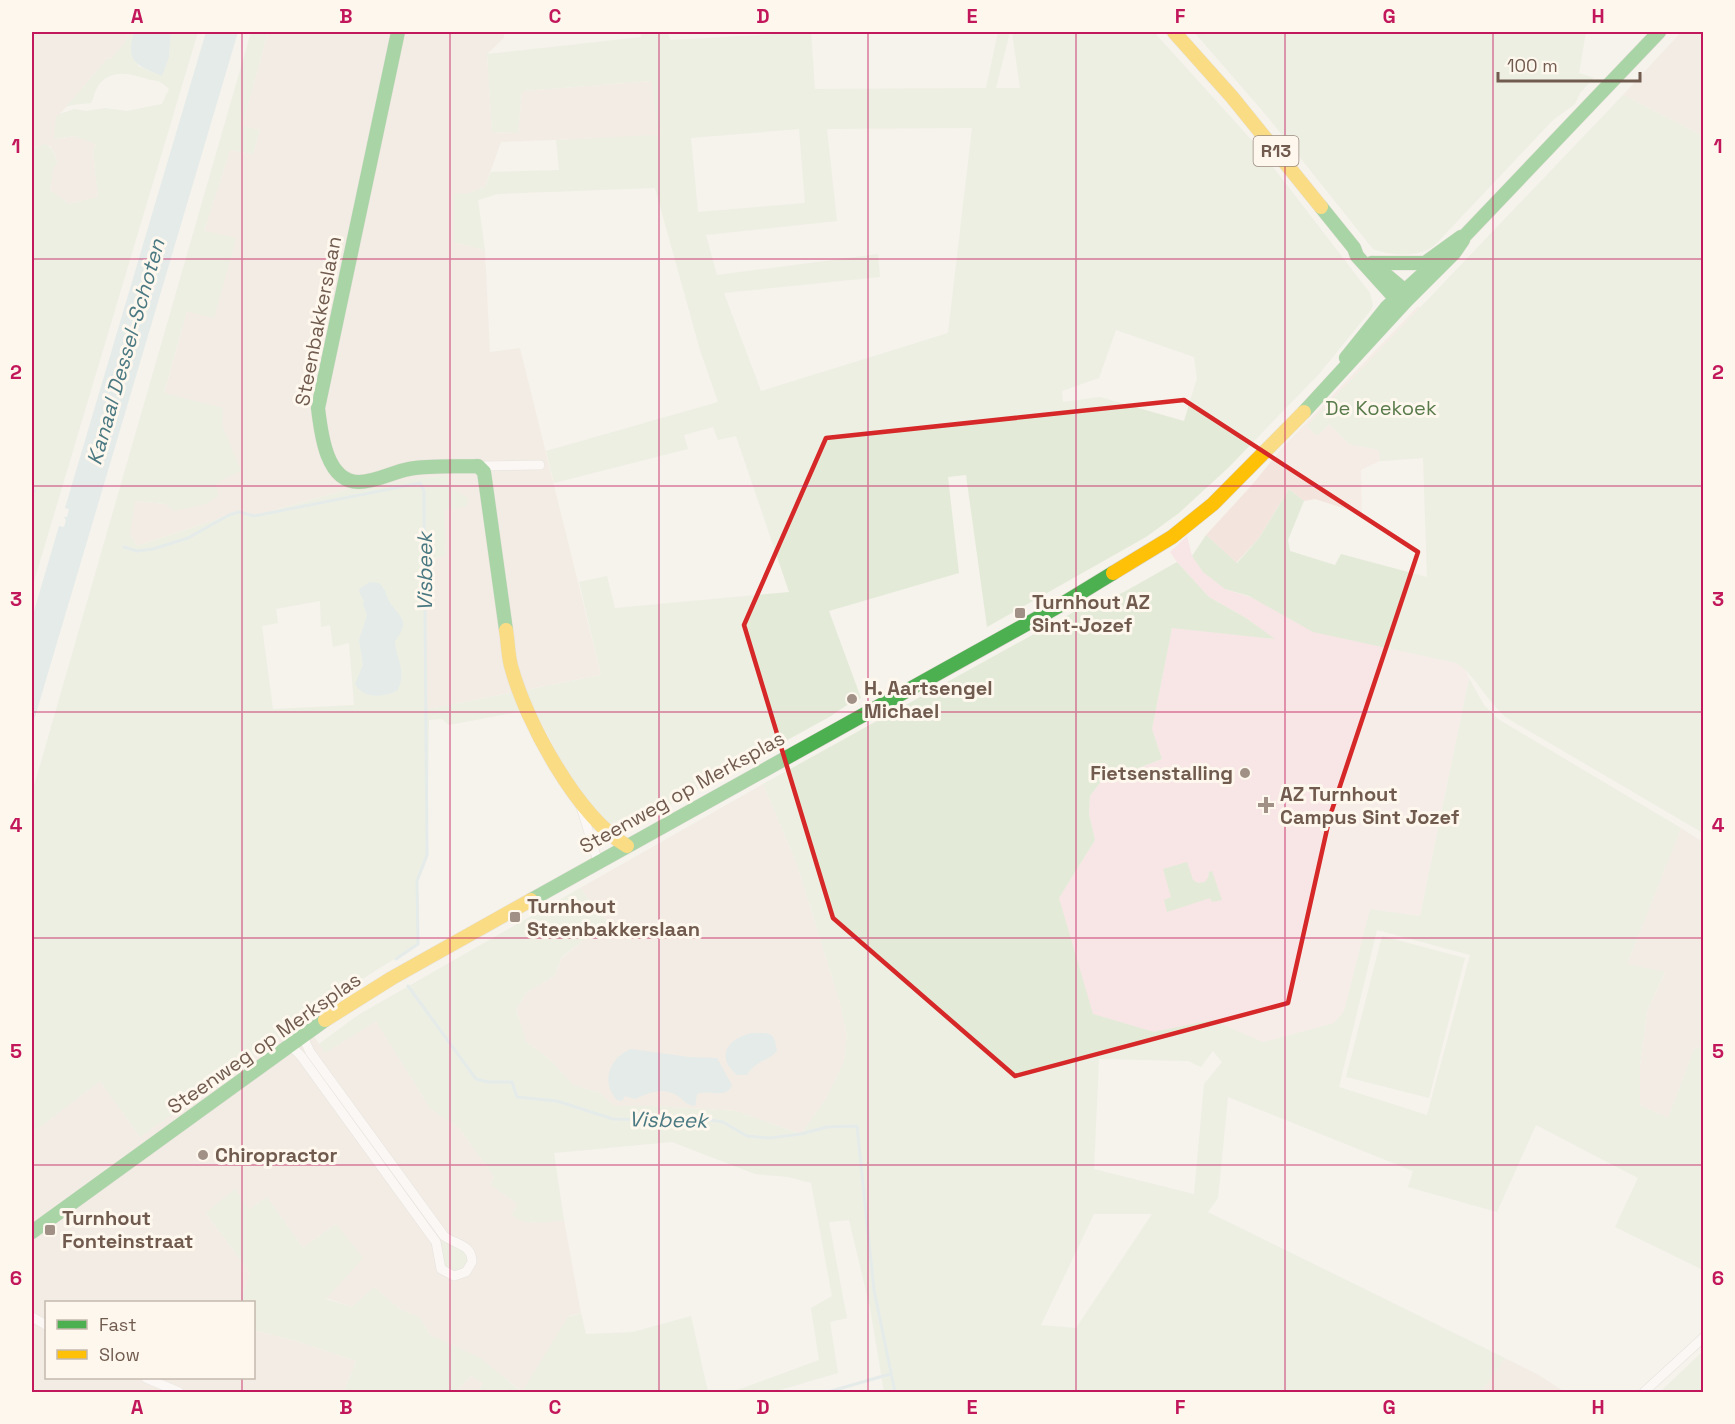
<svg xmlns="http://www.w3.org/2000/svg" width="1735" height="1424" font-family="'Space Grotesk',sans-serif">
<rect width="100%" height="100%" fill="#f6f2ec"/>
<!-- residential -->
<g fill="#eee5da">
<polygon points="32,32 131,32 123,45 111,59 108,58 60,114 54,139 74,136 96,143 93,151 98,197 69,204 50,190 53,169 57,163 55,154 50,146 36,147 32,149"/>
<polygon points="268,32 504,32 504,38 487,54 492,132 518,133 522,91 653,81 658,136 501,142 485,187 466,194 454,194 454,242 485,250 490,352 520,348 601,675 424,710 424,561 446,555 443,510 467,505 356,487 254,516 239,512 137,546 130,534 134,501 166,504 215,484 225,478 240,471 222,425 164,394 187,311 204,231 230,150 253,154 260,130 242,126"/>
<polygon points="1681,32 1703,32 1703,136 1623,95"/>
<polygon points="763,784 797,864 840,1003 847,1036 844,1062 826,1099 801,1134 736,1111 655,1106 614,1106 600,1093 573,1085 548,1058 526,1042 516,1009 527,992 554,976 562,958 586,938 610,925 580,888"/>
<polygon points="1681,828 1703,842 1704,1047 1703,1049 1695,1047 1668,1118 1640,1105 1640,1066 1647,1011 1665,973 1627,964"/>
<polygon points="303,1020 325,1053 376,1021 430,1108 460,1129 494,1177 491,1185 518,1204 512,1215 532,1223 564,1220 581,1313 569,1316 523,1392 479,1358 430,1335 420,1318 398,1308 374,1287 352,1307 326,1298 336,1224 303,1248 267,1197 249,1210 206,1213 250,1273 240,1302 46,1302 46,1378 254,1378 254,1330 296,1341 356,1361 344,1392 32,1392 32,1133 100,1081 140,1137"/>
<polygon points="1505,1358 1539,1375 1565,1392 1481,1392"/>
<polygon points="471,1376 483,1383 478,1392 455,1392"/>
</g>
<!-- commercial -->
<polygon fill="#f3e5de" points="1418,306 1420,308 1424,458 1380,461 1361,470 1362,514 1315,499 1304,501 1289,489 1259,538 1236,563 1206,535 1251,486 1283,447"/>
<!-- medical -->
<polygon fill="#f7e6e5" points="1187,536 1192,556 1225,589 1456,663 1464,667 1469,678 1420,916 1370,910 1347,1052 1222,1062 1213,1051 1003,987 1095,840 1089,814 1090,796 1100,783 1162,759 1152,729 1172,627 1274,639 1246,618 1209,597 1177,562 1170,552"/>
<!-- green -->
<g fill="#e3ebd8" fill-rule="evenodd">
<path d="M131 32H134L138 66 153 72 169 57 171 32H198L32 588V149L45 144C53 148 55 154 57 163L53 169 50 190 69 204 98 197 93 151 96 144 74 136 54 139 56 117 60 114 74 109 87 111 105 108 127 111 162 104 169 89C156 77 158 83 144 78 128 73 110 69 98 86 95 90 94 97 91 103 82 104 73 104 66 107L108 58 111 59 123 45Z"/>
<path d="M251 32H268L242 126 260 130 253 154 230 150 204 231 236 238 214 318 187 311 164 393 223 408 222 425 241 471 225 478 216 484 218 496 206 504 174 511 166 504 135 501 130 534 137 546 239 512 255 516 356 487 447 475 452 489 468 498 467 506 444 510 446 555 424 561V710L601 675 579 582 607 576 615 608 789 592 736 436 718 440 713 427 684 435 688 449 554 483 546 451 718 402 700 350 655 188 498 194 478 200 485 250 454 242V193L466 194 485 187 491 172 559 170 556 140 658 135 652 81 522 91 518 133 492 132 487 54 641 37V32H668L670 40 811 32 815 89 986 88 998 32H1010L996 88H1020L1012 32H1154L1257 146 1370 293 1373 305 1371 310 1319 374 1228 468 1179 513 1146 537 987 627 966 475 948 477 959 573 829 611 861 698 856 701 852 694 848 697 850 703 831 716 619 833C579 803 557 752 534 709L449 725 442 719 429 720 427 855 417 881 418 944 356 983 140 1137 100 1081 32 1133V793ZM972 128 948 333 761 391 724 293 880 277 878 254 717 275 706 235 837 221 827 129ZM799 129 805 203 698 212 691 138ZM1116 330 1194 357 1197 378 1184 421 1100 397 1063 402 1062 391 1099 378ZM320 601 321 627 330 625 333 647 349 643 354 705 273 709 262 626 278 623 276 609Z"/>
<path d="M1194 32H1586L1579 73 1594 78 1580 93 1575 104 1553 120 1435 245C1419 258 1392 256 1373 249L1266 115Z"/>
<path d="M1623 95 1703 136V833L1507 718C1488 703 1474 673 1456 663L1313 632 1249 596 1225 589 1203 572 1192 556 1206 535 1237 563 1259 538 1289 489 1304 501 1288 540 1290 551 1335 565 1341 554 1427 577 1423 458 1380 461 1379 450 1349 444 1329 424 1317 436 1307 426Z"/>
<path d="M1177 562 1209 597 1246 618 1275 639 1172 628 1152 729 1162 759 1100 783 1090 796 1089 814 1095 840 1059 898 1093 1014 1154 1032 1212 1020 1263 1042 1334 1023 1344 1011 1370 909 1420 916 1469 678 1484 705 1498 719 1681 828 1627 964 1665 972 1647 1011 1640 1066V1105L1668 1118 1695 1047 1703 1049V1047V1270L1615 1227 1638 1178 1536 1125 1497 1212 1408 1187 1413 1171 1228 1097 1218 1198 1208 1212 1505 1358 1481 1392H884L870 1308 849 1220 829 1222 847 1318 830 1322 838 1373 773 1392H732L819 1360 811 1308 832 1296 811 1183 788 1177 755 1174 672 1142 554 1153 564 1220C545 1222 527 1227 512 1215L518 1204 491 1185 494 1177 460 1129 430 1108 376 1021 325 1053 319 1044 358 1015 580 888 610 925 586 938 562 957 554 976 527 992 516 1009 526 1042 548 1058 573 1085 600 1093 614 1106H655L736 1111 801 1134 826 1099 844 1062 847 1036 840 1003 797 864 763 784 1081 608 1124 592ZM1377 930 1470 955 1427 1115 1339 1087ZM1213 1051 1222 1062 1204 1084 1194 1194 1094 1169 1099 1059 1188 1061 1201 1067ZM1094 1214H1152L1076 1328 1041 1325Z"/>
<polygon points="1187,862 1193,880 1198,883 1205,882 1208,878 1209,872 1212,871 1222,900 1212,902 1210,898 1167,912 1164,900 1171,897 1163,869"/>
<polygon points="1382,936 1465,958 1429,1098 1346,1077"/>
<polygon points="235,1189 249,1210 267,1197 303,1248 336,1224 363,1258 326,1299 352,1307 374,1287 398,1308 420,1318 430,1335 480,1358 522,1392 568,1317 581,1313 586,1334 633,1332 691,1316 708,1392 511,1392 506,1389 504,1392 478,1392 483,1383 471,1376 455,1392 344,1392 356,1361 296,1341 254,1330 254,1302 240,1302 250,1273 206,1213"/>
<path d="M443 1239C459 1247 485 1260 455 1273L446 1269C441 1259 443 1251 440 1241Z"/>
<polygon points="1703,1351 1703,1392 1660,1392"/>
</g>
<!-- water -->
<g fill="#cfe3e5">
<path d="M134 32H171L169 57 162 76C137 65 125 63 134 32Z"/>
<polygon points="206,32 238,32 32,727 32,618 59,526 64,527 66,520 64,517 67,517 69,509 65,508"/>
<path d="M370 582 379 583C388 592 385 595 391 604 402 619 410 622 395 641 396 660 407 670 398 690 384 698 363 699 355 684L363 665 359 640 367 615 363 604 364 601 360 594 359 589Z"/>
<path d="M752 1033C771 1033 774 1031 777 1051 768 1061 754 1062 747 1075H737C714 1056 729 1038 752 1033Z"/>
<path d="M631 1049 689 1057 717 1058 732 1085C726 1100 709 1089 697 1094L695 1106C686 1105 685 1101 678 1096 663 1086 649 1093 635 1099L625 1096 622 1101 617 1100C600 1082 610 1057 631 1049Z"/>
</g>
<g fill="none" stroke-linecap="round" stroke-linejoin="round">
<!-- stream -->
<g stroke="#cfe3e5" stroke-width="3">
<polyline points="32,489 35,491"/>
<polyline points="124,547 137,551 153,549 188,538 229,515 239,512 254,516 420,483 424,491 427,855 417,881 418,944 396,959"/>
<polyline points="408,986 476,1079 488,1082 512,1082 517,1097 557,1101 613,1119 649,1120 691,1117 723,1122 747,1136 770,1138 801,1134 827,1127 857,1126 874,1290 895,1392"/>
<polyline points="828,1392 890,1374"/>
</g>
<defs>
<g id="street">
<polyline points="478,466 540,465"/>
<polyline points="581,807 598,862"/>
<path d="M291 1046 301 1056 436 1242 441 1269 454 1276 466 1272 472 1262C472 1244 456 1245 444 1236L310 1052 303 1037"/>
<polyline points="32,1317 46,1325"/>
<polyline points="146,1378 179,1392"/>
<polyline points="1644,1392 1704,1337"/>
</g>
<g id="fast">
<path d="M398 32 318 408C321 433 326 482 359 482 376 482 392 472 409 469 431 465 455 467 478 466L484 472 506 630"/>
<polyline points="1321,207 1354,248 1357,256 1395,298"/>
<polyline points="1456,245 1659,32"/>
<polyline points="1372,263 1425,263 1461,237"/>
<polyline points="1372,263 1403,289"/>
<polyline points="1346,358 1387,307 1435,263"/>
<polyline points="1304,412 1406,301 1454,253 1463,240"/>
<polyline points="531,900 1059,606 1113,573"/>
<polyline points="32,1232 325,1020"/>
</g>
<g id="slow">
<polyline points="1174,32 1232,97 1321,207"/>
<polyline points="1113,573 1172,537 1213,504 1304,412"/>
<path d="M506 630C508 642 508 655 511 666 526 722 577 816 627 846"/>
<polyline points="325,1020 392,978 531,900"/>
</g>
</defs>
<!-- street casing -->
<use href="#street" stroke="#d5cfca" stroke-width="10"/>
<!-- fast casing -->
<use href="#fast" stroke="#d5cfc8" stroke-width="15"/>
<!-- slow casing -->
<use href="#slow" stroke="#d5cfc8" stroke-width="15"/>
<!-- street -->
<use href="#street" stroke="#fefdfc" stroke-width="9"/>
<!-- fast -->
<use href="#fast" stroke="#4caf50" stroke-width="14"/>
<!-- slow -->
<use href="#slow" stroke="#ffc107" stroke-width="14"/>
</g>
<!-- marked area -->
<path d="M0 0H1735V1424H0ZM1184 400 1418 552 1330 816 1288 1003 1015 1076 833 918 744 625 826 438Z" fill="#f6f2ec" fill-opacity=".55" fill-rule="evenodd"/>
<path fill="none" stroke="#d62828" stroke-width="4.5" stroke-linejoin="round" d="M1184 400 1418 552 1330 816 1288 1003 1015 1076 833 918 744 625 826 438Z"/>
<!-- grid -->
<path fill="none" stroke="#c2185b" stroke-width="1.5" stroke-opacity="0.55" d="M242 32V1302M450 32V1392M659 32V1392M868 32V1392M1076 32V1392M1285 32V1392M1493 32V1392M32 259H1704M32 486H1704M32 712H1704M32 938H1704M32 1165H1704M242 1378V1392"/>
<!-- markers -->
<g fill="#a09085" stroke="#fdf7ed" stroke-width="2">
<rect x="1014" y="607" width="12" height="12" rx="3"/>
<circle cx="852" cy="699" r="6"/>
<circle cx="1245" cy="773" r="6"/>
<path d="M1263 796h6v6h6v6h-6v6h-6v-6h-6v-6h6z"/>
<rect x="509" y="911" width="12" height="12" rx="3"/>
<circle cx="203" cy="1155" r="6"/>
<rect x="44" y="1224" width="12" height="12" rx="3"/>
</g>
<g text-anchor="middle" stroke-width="6" stroke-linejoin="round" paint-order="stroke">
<!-- shield labels -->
<rect fill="#fdf7ed" stroke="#9b8a7e" stroke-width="1.5" x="1253.5" y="136" width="45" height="30" rx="4.5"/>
<g font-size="18" font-weight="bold" fill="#715b4e">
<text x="1276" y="157">R13</text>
</g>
<!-- street labels -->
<g font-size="20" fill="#715b4e" stroke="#fdf7ed">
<text transform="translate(318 321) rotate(-79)" y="7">Steenbakkerslaan</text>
<text transform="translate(682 792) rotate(-29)" y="7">Steenweg op Merksplas</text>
<text transform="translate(264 1043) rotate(-35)" y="7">Steenweg op Merksplas</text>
</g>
<!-- park labels -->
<g font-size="20" fill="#597b4b" stroke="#fdf7ed">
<text x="1381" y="415">De Koekoek</text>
</g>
<!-- poi labels -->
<g font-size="20" font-weight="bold" fill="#715b4e" stroke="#fdf7ed" text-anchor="start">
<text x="1032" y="609">Turnhout AZ<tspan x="1032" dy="23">Sint-Jozef</tspan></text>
<text x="864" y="695">H. Aartsengel<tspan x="864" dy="23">Michael</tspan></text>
<text x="1233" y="780" text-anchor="end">Fietsenstalling</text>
<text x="1280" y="801">AZ Turnhout<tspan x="1280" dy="23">Campus Sint Jozef</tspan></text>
<text x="527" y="913">Turnhout<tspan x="527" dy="23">Steenbakkerslaan</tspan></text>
<text x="215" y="1162">Chiropractor</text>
<text x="62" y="1225">Turnhout<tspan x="62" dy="23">Fonteinstraat</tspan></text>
</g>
<!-- water labels -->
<g font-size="21" font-style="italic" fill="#4b7982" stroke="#fdf7ed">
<text transform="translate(126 352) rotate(-74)" y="7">Kanaal Dessel-Schoten</text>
<text transform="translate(425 572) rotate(-90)" y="7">Visbeek</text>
<text transform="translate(668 1120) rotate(1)" y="7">Visbeek</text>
</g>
</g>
<!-- border -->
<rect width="1735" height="1424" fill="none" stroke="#fdf7ed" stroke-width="66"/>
<!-- legend -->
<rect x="45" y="1301" width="210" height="78" fill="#fdf7ed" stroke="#c5b9ad" stroke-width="1.5"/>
<rect x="57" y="1320" width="30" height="9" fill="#4caf50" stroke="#c5b9ad" stroke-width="1.5"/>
<text x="99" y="1331" font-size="18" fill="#715b4e">Fast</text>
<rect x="57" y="1350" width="30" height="9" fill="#ffc107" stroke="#c5b9ad" stroke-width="1.5"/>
<text x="99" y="1361" font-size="18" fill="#715b4e">Slow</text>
<!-- scale -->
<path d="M1498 72v9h142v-9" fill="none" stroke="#715b4e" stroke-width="3"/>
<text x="1507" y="72" font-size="18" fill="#715b4e" stroke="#fdf7ed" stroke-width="4.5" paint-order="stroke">100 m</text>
<rect x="33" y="33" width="1669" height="1358" fill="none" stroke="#c2185b" stroke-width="2"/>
<g font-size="20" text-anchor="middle" font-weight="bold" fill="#c2185b">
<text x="137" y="23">A</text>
<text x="346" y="23">B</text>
<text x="555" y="23">C</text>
<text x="763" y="23">D</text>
<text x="972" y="23">E</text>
<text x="1180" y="23">F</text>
<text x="1389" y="23">G</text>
<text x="1598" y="23">H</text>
<text x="16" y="153">1</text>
<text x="1718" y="153">1</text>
<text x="16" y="379">2</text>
<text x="1718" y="379">2</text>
<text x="16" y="606">3</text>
<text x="1718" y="606">3</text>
<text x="16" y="832">4</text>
<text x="1718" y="832">4</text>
<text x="16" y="1058">5</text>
<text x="1718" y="1058">5</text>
<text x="16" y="1285">6</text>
<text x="1718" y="1285">6</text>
<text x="137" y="1414">A</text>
<text x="346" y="1414">B</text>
<text x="555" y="1414">C</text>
<text x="763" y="1414">D</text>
<text x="972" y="1414">E</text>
<text x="1180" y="1414">F</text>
<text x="1389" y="1414">G</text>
<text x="1598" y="1414">H</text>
</g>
</svg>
